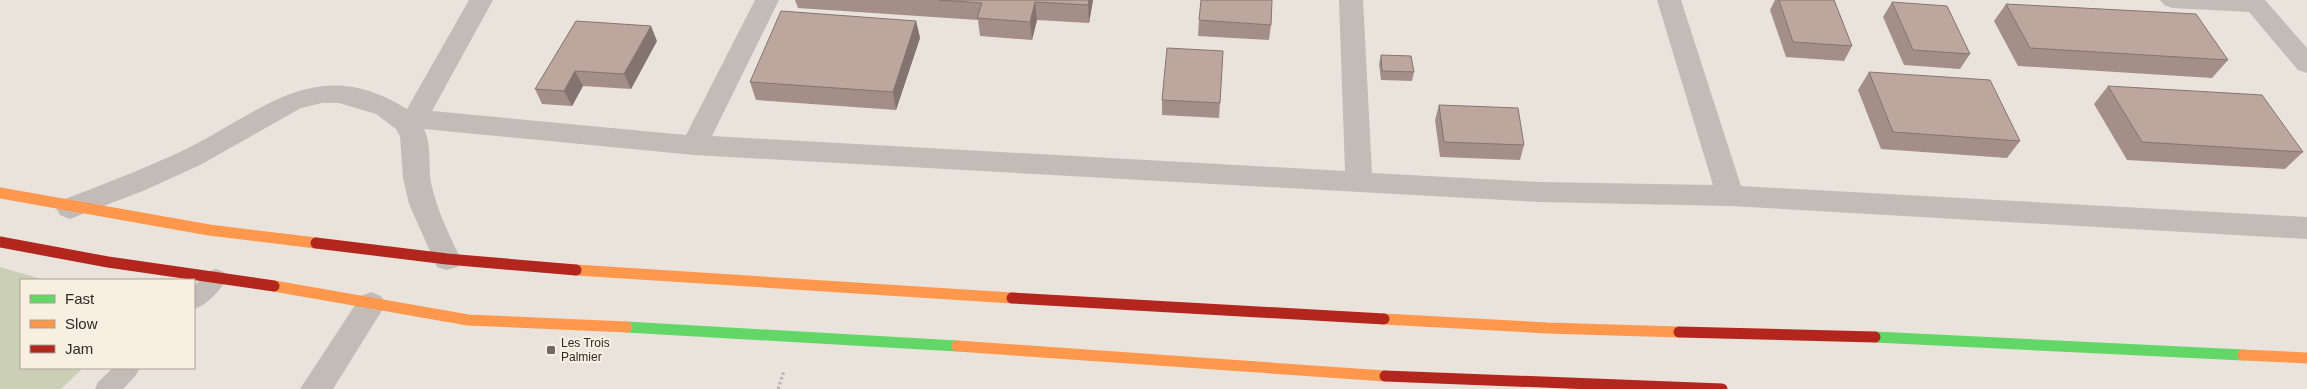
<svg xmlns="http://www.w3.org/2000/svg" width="2307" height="389" font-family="Helvetica,sans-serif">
<rect width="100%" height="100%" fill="#eae3dc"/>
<!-- green -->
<polygon fill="#cbcfb6" points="0,267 45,280 21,280 21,368 83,368 61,389 0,389"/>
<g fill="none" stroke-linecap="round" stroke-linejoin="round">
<!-- path -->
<polyline stroke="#bbb4ae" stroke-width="3" stroke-dasharray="2.5 2.5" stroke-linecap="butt" points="778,389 784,371"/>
<!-- lane -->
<g fill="#c2bbb6" fill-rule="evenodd">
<path d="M216 269 224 272 227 278C221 290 207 305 194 309V286L208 272Z"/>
<polygon points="113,368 140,368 136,375 123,389 95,389 98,382"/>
</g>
<!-- street -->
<g fill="#c2bbb6" fill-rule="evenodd">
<path d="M469 0H493L432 111 686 135 755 0H779L712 136 1345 171 1339 0H1363L1372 173 1539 182 1713 185 1657 0H1681L1741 186 2307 217V239L1730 206 1539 202 694 155 424 129C432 145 428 165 431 183 437 210 449 235 461 259L457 267 447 270 437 267 409 204 403 178 400 136 396 129 376 114 339 103H322L301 108 200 165 143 191 80 215 70 219 60 215 56 208 60 201C101 185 141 170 180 152 260 114 315 51 407 109Z"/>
<polygon points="2160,0 2265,0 2307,48 2307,73 2298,70 2249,12 2172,8 2164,5"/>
<polygon points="371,292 381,296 386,304 333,389 300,389 361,296"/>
</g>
<!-- fast -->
<g stroke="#63d668" stroke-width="11">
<polyline points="627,327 957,346"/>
<polyline points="1875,337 2243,355"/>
</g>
<!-- slow -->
<g stroke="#ff974d" stroke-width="11">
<polyline points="0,193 209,230 316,243"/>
<polyline points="576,270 1012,298"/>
<polyline points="274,286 468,320 627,327"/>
<polyline points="1384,319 1547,328 1679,332"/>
<polyline points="957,346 1385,376"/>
<polyline points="2243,355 2307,358"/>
</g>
<!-- jam -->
<g stroke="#b3261e" stroke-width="11">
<polyline points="0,242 108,262 274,286"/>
<polyline points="316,243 447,259 576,270"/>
<polyline points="1012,298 1384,319"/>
<polyline points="1679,332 1875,337"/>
<polyline points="1385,376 1722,389"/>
</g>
</g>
<!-- wall -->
<g fill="#a38f88">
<polygon points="795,0 1093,0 1089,23 1037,20 1032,40 980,36 978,20 798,8"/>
<polygon points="1775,0 1834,0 1852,46 1844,61 1786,57 1770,10"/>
<polygon points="1892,2 1970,54 1960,69 1904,65 1883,17"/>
<polygon points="2006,4 2228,60 2212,78 2018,66 1994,21"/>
<polygon points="1199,20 1271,25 1269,40 1198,36"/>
<polygon points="576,21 657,41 631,89 583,86 572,106 542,104 535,89"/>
<polygon points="916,21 920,38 896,110 756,100 750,82"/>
<polygon points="1223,51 1219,118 1162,115 1162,100"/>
<polygon points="1381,55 1414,72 1412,81 1381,80 1379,64"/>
<polygon points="1869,72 2020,141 2007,158 1881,149 1858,90"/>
<polygon points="2108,86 2303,152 2285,169 2127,160 2094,104"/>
<polygon points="1439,105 1524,145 1520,160 1440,157 1435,120"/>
</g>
<!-- shaded-wall -->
<g fill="#84746f">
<polygon points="1089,0 1093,0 1089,23 1088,5"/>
<polygon points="1035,2 1037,20 1032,40 1030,22"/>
<polygon points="916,21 920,38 896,110 893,92"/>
<polygon points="651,26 657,41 631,89 624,74"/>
<polygon points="575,71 583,86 572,106 564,91"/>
</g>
<!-- building -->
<g fill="#bda69e" stroke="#84746f">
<polygon points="939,0 1089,0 1088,5 1035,2 1030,22 977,18 982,3"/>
<polygon points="1201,0 1272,0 1271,25 1199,20"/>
<polygon points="1779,0 1834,0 1852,46 1793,42"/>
<polygon points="1892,2 1947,6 1970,54 1913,50"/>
<polygon points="2006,4 2196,14 2228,60 2030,48"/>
<polygon points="781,11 916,21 893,92 750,82"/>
<polygon points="576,21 651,26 624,74 575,71 564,91 535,89"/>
<polygon points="1167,48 1223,51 1220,103 1162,100"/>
<polygon points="1381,55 1411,56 1414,72 1382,71"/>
<polygon points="1869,72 1990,80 2020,141 1893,132"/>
<polygon points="2108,86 2262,95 2303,152 2142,142"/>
<polygon points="1439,105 1518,108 1524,145 1444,142"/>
</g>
<!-- markers -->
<rect fill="#726a65" stroke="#f8eee2" stroke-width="2" x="546" y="345" width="10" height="10" rx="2.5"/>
<g text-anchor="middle" stroke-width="4.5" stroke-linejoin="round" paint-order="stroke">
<!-- poi labels -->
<g font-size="12" fill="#322925" stroke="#f8eee2" text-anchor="start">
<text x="561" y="347">Les Trois<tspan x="561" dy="14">Palmier</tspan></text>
</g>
</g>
<!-- legend -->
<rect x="20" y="279" width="175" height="90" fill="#f8eee2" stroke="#a99f96"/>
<rect x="30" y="295" width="25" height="8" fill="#63d668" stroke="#a99f96"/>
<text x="65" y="304" font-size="15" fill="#322925">Fast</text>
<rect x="30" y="320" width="25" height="8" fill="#ff974d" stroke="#a99f96"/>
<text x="65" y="329" font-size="15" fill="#322925">Slow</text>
<rect x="30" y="345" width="25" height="8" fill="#b3261e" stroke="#a99f96"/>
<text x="65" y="354" font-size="15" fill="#322925">Jam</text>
</svg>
